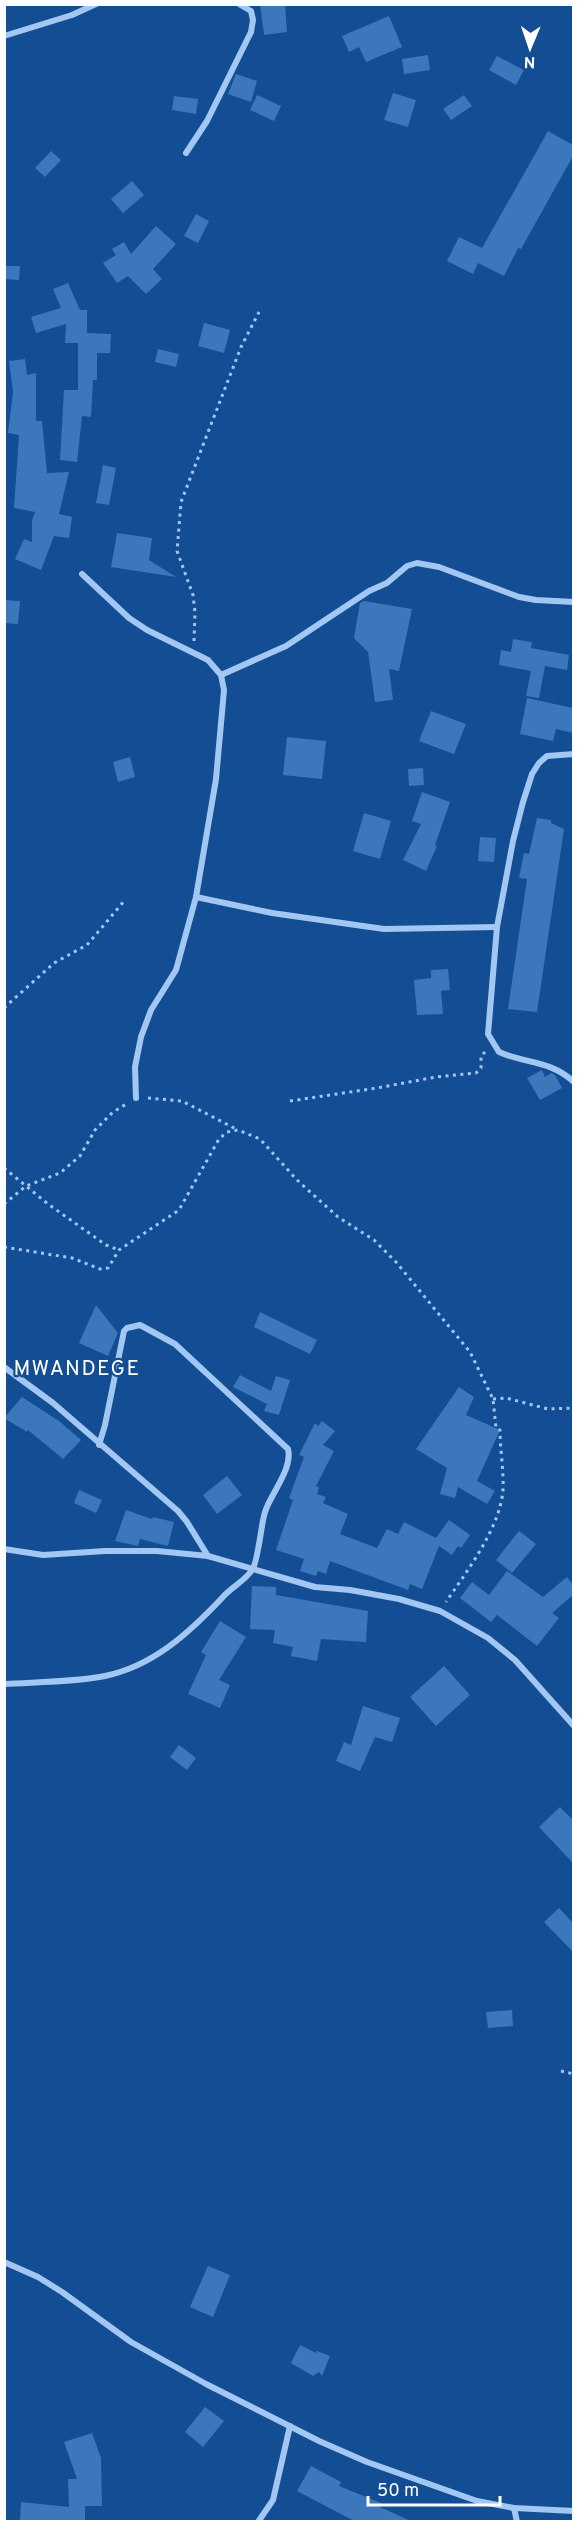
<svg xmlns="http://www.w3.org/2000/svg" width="578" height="2526" font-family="Overpass,sans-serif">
<rect width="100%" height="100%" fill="#134d94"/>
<!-- building -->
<g fill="#3c77bc">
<polygon points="260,4 285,4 287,32 264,35"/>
<polygon points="389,16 402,47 366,62 359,47 349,52 342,36"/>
<polygon points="428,55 430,70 404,74 402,59"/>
<polygon points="497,56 524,70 516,85 489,70"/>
<polygon points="236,74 257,81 251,102 228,94"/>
<polygon points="393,93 416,100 408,127 384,120"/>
<polygon points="257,95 281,106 274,121 250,110"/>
<polygon points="464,95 472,106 451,120 443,109"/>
<polygon points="174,96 198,99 196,114 172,110"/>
<polygon points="548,131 573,145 573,156 521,249 518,248 504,276 478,263 473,274 447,261 459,237 482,248"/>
<polygon points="51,151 61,160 45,177 35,168"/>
<polygon points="132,181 144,195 123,213 111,199"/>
<polygon points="196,214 209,221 198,243 184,236"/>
<polygon points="156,226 176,244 153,269 162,279 146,294 128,276 117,283 103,263 116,255 112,249 124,242 131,254"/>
<polygon points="4,266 20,266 19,280 4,279"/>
<polygon points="68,283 80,310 87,310 87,333 111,334 110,353 97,353 97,380 93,380 91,417 82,416 77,462 60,460 64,390 78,390 78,343 65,343 66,324 36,333 31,317 61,308 53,289"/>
<polygon points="204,323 230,330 224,353 198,346"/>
<polygon points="158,349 179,354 176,367 155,362"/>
<polygon points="25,359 27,375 36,373 36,421 42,421 47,473 69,472 59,514 72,517 69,538 54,536 41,570 15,559 24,539 32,542 32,520 35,512 14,508 19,435 8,433 13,392 9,361"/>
<polygon points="103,465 116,468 109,505 96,503"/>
<polygon points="117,533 152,538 149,560 176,577 111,567"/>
<polygon points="4,600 20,601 18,624 4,623"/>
<polygon points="364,601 412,609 399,671 389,669 393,700 375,702 368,652 354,638 360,603"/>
<polygon points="513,639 532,642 531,648 569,655 567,670 545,666 539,698 526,696 531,671 499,665 501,650 511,652"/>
<polygon points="527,698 573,708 573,733 556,729 553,741 520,734"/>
<polygon points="431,711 466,724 454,754 419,741"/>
<polygon points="287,737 326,741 322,779 283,775"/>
<polygon points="130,757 135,777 118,782 113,762"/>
<polygon points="423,768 424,785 409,786 408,769"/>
<polygon points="422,792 450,802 435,845 437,846 426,871 403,860 421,824 412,821"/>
<polygon points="364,813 391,821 380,859 353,851"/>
<polygon points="537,818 551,820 551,823 564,829 537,1012 508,1009 527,879 519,878 524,853 529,854"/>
<polygon points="480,837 496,838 494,862 478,861"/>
<polygon points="448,969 450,990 441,991 443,1014 417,1015 414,980 431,978 431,970"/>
<polygon points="542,1070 545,1077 551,1073 555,1075 562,1088 540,1100 527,1078"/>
<polygon points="96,1305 118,1333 108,1356 79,1343"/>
<polygon points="260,1312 317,1340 310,1354 254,1327"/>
<polygon points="240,1375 271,1391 276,1376 290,1380 279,1415 264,1411 267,1404 233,1387"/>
<polygon points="459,1387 474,1397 466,1415 500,1430 477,1481 495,1491 487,1504 458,1487 455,1498 440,1494 447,1468 416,1449"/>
<polygon points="22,1397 59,1421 81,1440 63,1459 28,1430 27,1432 4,1418"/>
<polygon points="322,1421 335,1431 323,1445 334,1451 316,1486 319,1487 317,1494 326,1497 323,1503 348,1514 340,1534 377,1548 387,1529 398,1534 404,1522 436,1538 449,1520 470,1535 461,1548 458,1546 452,1555 439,1546 422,1589 410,1584 408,1590 330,1561 326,1574 318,1571 316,1576 300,1571 304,1559 276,1550 293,1500 289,1498 304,1457 299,1455 315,1423 318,1426"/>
<polygon points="227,1476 242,1495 217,1514 203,1495"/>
<polygon points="79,1490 102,1500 96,1513 74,1503"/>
<polygon points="126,1510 152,1519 153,1517 174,1522 168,1546 140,1539 138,1546 115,1541"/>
<polygon points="519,1531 536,1544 512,1573 496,1560"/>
<polygon points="507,1571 543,1597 567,1577 573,1585 573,1595 552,1613 559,1618 537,1646 497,1615 491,1622 460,1598 472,1582 489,1595"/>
<polygon points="252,1586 276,1587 276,1595 368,1611 366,1642 321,1639 317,1661 291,1656 293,1647 273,1643 275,1630 250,1629"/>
<polygon points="220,1621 246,1637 219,1680 230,1685 220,1708 188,1694 206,1655 201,1652"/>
<polygon points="444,1666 470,1695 436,1726 410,1697"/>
<polygon points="363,1706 400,1718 392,1742 375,1737 360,1771 336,1761 344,1742 351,1745"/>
<polygon points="179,1745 196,1758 187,1770 170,1757"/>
<polygon points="560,1807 573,1820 573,1863 539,1827"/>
<polygon points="559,1908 573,1923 573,1952 544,1922"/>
<polygon points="512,2010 513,2026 488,2028 486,2012"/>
<polygon points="208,2266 230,2275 213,2317 190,2307"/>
<polygon points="300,2345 316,2353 317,2351 330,2356 322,2376 319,2372 313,2376 291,2363"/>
<polygon points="205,2407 224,2421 203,2447 185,2432"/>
<polygon points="92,2433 101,2458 102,2506 85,2506 85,2522 20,2522 21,2502 69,2507 68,2479 77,2479 64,2442"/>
<polygon points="311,2466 341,2482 339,2486 381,2503 380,2507 413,2522 356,2522 297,2491"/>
</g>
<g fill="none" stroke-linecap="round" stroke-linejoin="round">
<!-- path -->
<g stroke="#a2c7f2" stroke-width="3" stroke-dasharray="3 4.5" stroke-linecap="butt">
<polyline points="194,641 195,612 193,595 177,551 181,502 241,347 259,312"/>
<polyline points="4,1008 54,963 87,945 125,900"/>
<polyline points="148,1098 182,1101 236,1129"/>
<polyline points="290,1101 377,1088 436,1077 476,1073 481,1068 481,1056 485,1052"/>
<polyline points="4,1168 48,1204 106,1245 119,1250"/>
<polyline points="4,1204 26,1186 60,1173 80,1156 95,1130 113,1112 128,1103"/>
<path d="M4 1247 72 1258 100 1269 108 1268 119 1250 179 1210 219 1139 227 1132 238 1130 260 1139 297 1180 338 1217 374 1240 396 1262 470 1352 493 1399 496 1428 500 1430C500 1450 504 1471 503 1490 500 1528 467 1571 446 1602"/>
<polyline points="493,1399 506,1398 548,1409 574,1408"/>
<polyline points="561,2071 574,2074"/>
</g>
<!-- minor -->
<g stroke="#a2c7f2" stroke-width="6">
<polyline points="4,36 72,15 96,4"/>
<polyline points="186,153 207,121 251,32 253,20 251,11 239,4"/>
<polyline points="82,574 129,618 147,630 208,660 221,675 224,690 216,779 196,897 176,970 151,1010 141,1037 135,1067 136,1098"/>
<polyline points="221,675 286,646 369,591 387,583 407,566 417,563 439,567 519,597 536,600 574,602"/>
<path d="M574 754 547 756 539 763 532 774 523 802 513 841 497 927 488 1034 499 1052C526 1064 550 1060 574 1082"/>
<polyline points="196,897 272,913 384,929 497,927"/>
<polyline points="4,1367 53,1403 178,1511 187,1522 208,1556"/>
<polyline points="4,1549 43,1555 105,1551 157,1551 208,1556 315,1587 350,1590 399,1599 440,1611 488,1638 515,1660 574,1726"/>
<path d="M4 1684C35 1682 77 1682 105 1676 153 1666 189 1633 222 1598 230 1588 245 1581 252 1570 258 1563 261 1524 265 1512 271 1493 293 1469 288 1449L175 1344 140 1325 127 1328 124 1331 105 1425 99 1445"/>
<polyline points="4,2262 38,2277 62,2292 131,2342 206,2384 319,2441 367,2462 477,2501 514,2508 574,2511"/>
<polyline points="514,2508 517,2522"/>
<polyline points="258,2522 273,2500 290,2426"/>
</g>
</g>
<g text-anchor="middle" stroke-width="4.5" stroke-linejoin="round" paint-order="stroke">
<!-- quarter labels -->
<g font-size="21" letter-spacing="1.5" fill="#fff" stroke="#134d94">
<text x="77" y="1375">MWANDEGE</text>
</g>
</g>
<!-- border -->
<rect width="578" height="2526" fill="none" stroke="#ffffff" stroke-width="12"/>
<!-- north arrow -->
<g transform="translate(530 48) rotate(182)" stroke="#134d94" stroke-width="4.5" paint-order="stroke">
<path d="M0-4.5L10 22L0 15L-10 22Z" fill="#ffffff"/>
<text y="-9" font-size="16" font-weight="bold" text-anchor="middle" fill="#ffffff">N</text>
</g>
<!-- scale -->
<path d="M368 2496v9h132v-9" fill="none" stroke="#ffffff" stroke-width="3"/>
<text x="377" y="2496" font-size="18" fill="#ffffff" stroke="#134d94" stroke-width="4.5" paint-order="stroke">50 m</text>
</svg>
